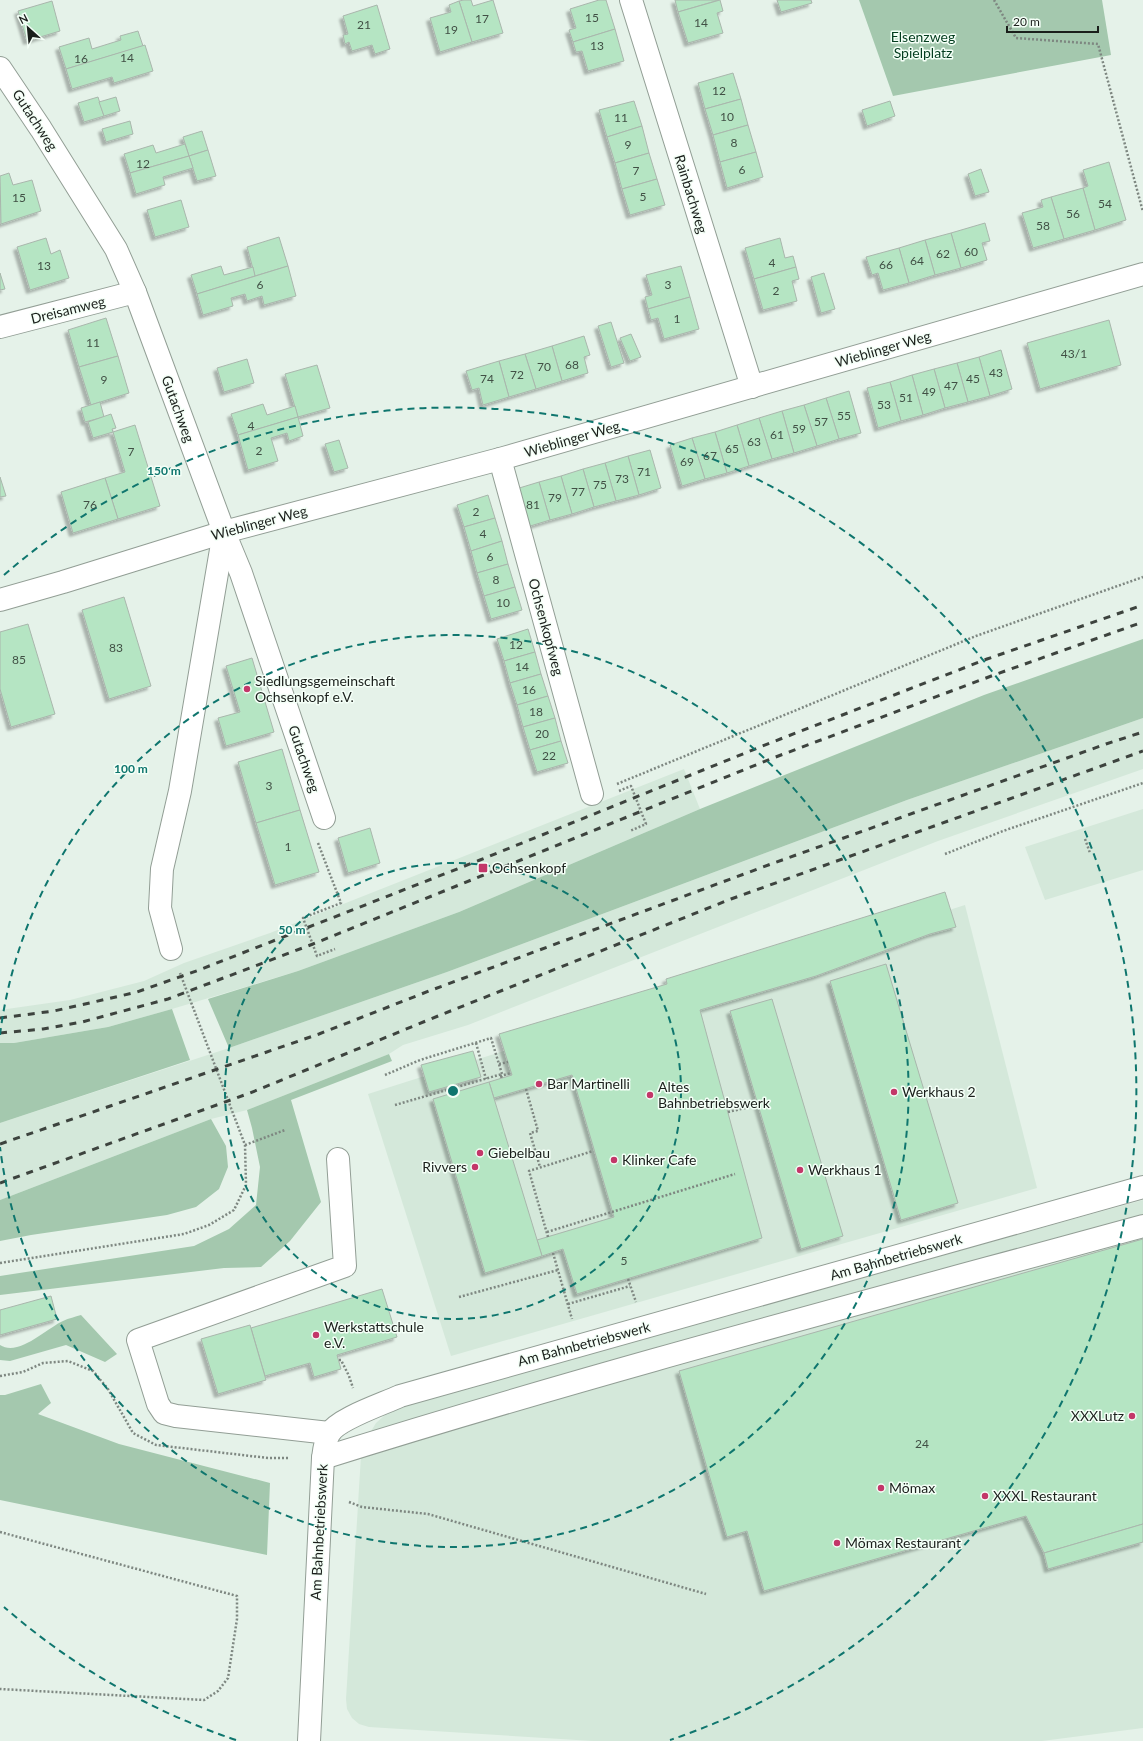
<svg xmlns="http://www.w3.org/2000/svg" width="1143" height="1741" font-family="Lato,sans-serif">
<defs>
<filter id="shadow"><feDropShadow dx="-3.5" dy="3.5" stdDeviation="1" flood-color="#0004"/></filter>
</defs>
<rect width="100%" height="100%" fill="#e5f2e9"/>
<!-- built -->
<g fill="#d4e8da">
<polygon points="1143,718 1143,769 938,841 468,1025 403,1045 389,1054 247,1110 211,1119 0,1200 0,1123 229,1048 447,972 907,800"/>
<polygon points="684,769 700,809 459,912 298,971 172,1009 108,1027 14,1043 0,1043 0,1010 70,1000 144,981 184,963 270,933"/>
<polygon points="1143,809 1143,870 1045,900 1025,847"/>
<polygon points="965,905 1037,1188 451,1356 368,1094"/>
<polygon points="1143,1200 1143,1728 1042,1741 593,1741 369,1727 359,1724 352,1718 347,1709 346,1699 361,1456 370,1433 376,1423 385,1415 397,1408 412,1402"/>
</g>
<!-- green -->
<g fill="#a4c8ae">
<polygon points="859,0 1102,0 1111,55 893,96"/>
<polygon points="1143,639 1143,718 907,800 447,972 229,1048 208,999 298,971 459,912 700,809 984,695"/>
<polygon points="172,1009 190,1060 0,1123 0,1043 14,1043 108,1027"/>
<polygon points="389,1054 392,1061 291,1100 321,1202 290,1241 261,1267 224,1268 0,1295 0,1276 194,1246 229,1229 256,1205 260,1167 252,1128 247,1110"/>
<polygon points="211,1119 226,1146 228,1167 219,1189 196,1207 167,1215 31,1235 0,1241 0,1200"/>
<path d="M81 1315 117 1354 105 1362 66 1345 10 1361 0 1360V1345C19 1357 47 1328 63 1321 69 1318 75 1317 81 1315Z"/>
<polygon points="41,1384 51,1403 38,1414 119,1444 270,1483 267,1555 0,1500 0,1395 5,1395"/>
</g>
<!-- building -->
<g fill="#b5e5c3" stroke="#a9b6ac" filter="url(#shadow)">
<polygon points="464,0 471,0 473,6 493,0 503,33 472,42 459,1"/>
<polygon points="599,0 606,0 615,29 573,42 569,30 576,28 570,9"/>
<polygon points="675,0 719,0 678,12"/>
<polygon points="720,0 723,11 717,13 723,33 688,43 678,12"/>
<polygon points="777,0 811,0 812,3 781,12"/>
<polygon points="52,1 60,31 27,41 18,11"/>
<polygon points="459,1 472,42 440,52 430,18 451,12 449,5"/>
<polygon points="377,5 390,49 375,54 372,45 352,51 349,42 345,44 343,35 348,34 343,16"/>
<polygon points="615,29 624,61 588,71 582,51 576,52 573,42"/>
<polygon points="138,31 143,46 66,69 59,47 89,38 92,49 121,40 120,36"/>
<polygon points="145,45 153,71 114,83 112,77 72,89 66,69"/>
<polygon points="733,73 741,99 705,109 698,83"/>
<polygon points="98,97 104,116 84,122 78,103"/>
<polygon points="116,97 120,111 104,116 99,102"/>
<polygon points="741,99 748,125 713,135 705,109"/>
<polygon points="634,101 642,126 607,137 599,110"/>
<polygon points="890,101 895,116 867,126 862,110"/>
<polygon points="130,121 133,134 106,142 102,129"/>
<polygon points="748,125 756,152 720,162 713,135"/>
<polygon points="642,126 649,153 615,163 607,137"/>
<polygon points="202,131 208,150 189,156 183,137"/>
<polygon points="185,144 189,156 130,173 124,154 153,145 156,153"/>
<polygon points="208,150 216,176 197,181 189,156"/>
<polygon points="756,152 763,177 727,188 720,162"/>
<polygon points="649,153 657,179 622,189 615,163"/>
<polygon points="189,156 193,168 163,177 165,185 136,194 130,173"/>
<polygon points="1109,162 1126,220 1095,230 1083,188 1088,186 1083,170"/>
<polygon points="981,169 989,192 975,196 968,174"/>
<polygon points="9,173 13,185 32,180 41,211 1,224 0,176"/>
<polygon points="657,179 665,205 630,215 622,189"/>
<polygon points="1083,188 1095,230 1064,239 1051,197"/>
<polygon points="1051,197 1064,239 1033,248 1022,213 1043,207 1041,200"/>
<polygon points="181,200 189,227 155,237 147,210"/>
<polygon points="985,223 990,241 982,243 987,260 961,268 951,233"/>
<polygon points="951,233 961,268 935,275 925,240"/>
<polygon points="279,237 288,266 255,276 247,247"/>
<polygon points="46,238 51,254 60,250 69,278 30,290 17,247"/>
<polygon points="780,238 785,258 793,256 796,267 754,279 745,248"/>
<polygon points="925,240 935,275 909,283 899,248"/>
<polygon points="899,248 909,283 883,290 878,273 872,275 866,257"/>
<polygon points="221,266 224,275 253,267 255,276 197,294 191,275"/>
<polygon points="288,266 296,296 264,305 262,296 247,301 245,294 231,298 233,306 203,315 197,294"/>
<polygon points="681,266 690,297 648,309 645,297 652,295 646,275"/>
<polygon points="796,267 799,279 792,281 797,301 763,310 754,279"/>
<polygon points="0,273 5,289 0,290"/>
<polygon points="824,273 835,309 821,313 811,277"/>
<polygon points="690,297 699,329 664,339 658,318 651,320 648,309"/>
<polygon points="106,318 118,356 79,367 68,330"/>
<polygon points="1109,320 1121,365 1040,389 1027,343"/>
<polygon points="611,322 624,363 611,367 598,326"/>
<polygon points="631,334 641,357 630,361 620,338"/>
<polygon points="584,336 590,355 584,357 588,373 562,381 552,346"/>
<polygon points="552,346 562,381 536,389 525,354"/>
<polygon points="1001,350 1012,389 990,396 979,357"/>
<polygon points="525,354 536,389 509,397 499,361"/>
<polygon points="118,356 129,393 91,405 79,367"/>
<polygon points="979,357 990,396 968,402 957,363"/>
<polygon points="247,359 254,383 224,392 217,368"/>
<polygon points="499,361 509,397 483,405 479,388 472,390 466,371"/>
<polygon points="957,363 968,402 945,408 934,369"/>
<polygon points="317,365 330,408 298,417 285,374"/>
<polygon points="934,369 945,408 923,415 912,375"/>
<polygon points="912,375 923,415 901,421 890,382"/>
<polygon points="890,382 901,421 878,428 867,388"/>
<polygon points="849,391 861,433 839,439 826,398"/>
<polygon points="826,398 839,439 817,446 804,405"/>
<polygon points="100,402 104,417 85,422 81,408"/>
<polygon points="263,404 267,415 295,406 298,417 238,435 231,414"/>
<polygon points="804,405 817,446 794,453 782,411"/>
<polygon points="782,411 794,453 772,459 759,418"/>
<polygon points="111,414 116,428 112,429 113,432 93,438 88,422"/>
<polygon points="298,417 303,436 289,441 287,433 271,438 278,461 248,470 238,435"/>
<polygon points="759,418 772,459 749,466 737,425"/>
<polygon points="135,425 160,506 118,519 105,478 125,472 113,432"/>
<polygon points="737,425 749,466 727,473 715,432"/>
<polygon points="715,432 727,473 705,479 692,438"/>
<polygon points="692,438 705,479 682,486 670,445"/>
<polygon points="339,440 348,468 334,472 325,444"/>
<polygon points="650,450 661,488 639,495 628,456"/>
<polygon points="628,456 639,495 616,501 605,463"/>
<polygon points="605,463 616,501 594,507 583,469"/>
<polygon points="583,469 594,507 572,514 561,476"/>
<polygon points="561,476 572,514 550,520 539,482"/>
<polygon points="0,477 6,496 0,497"/>
<polygon points="105,478 118,519 73,533 61,492"/>
<polygon points="539,482 550,520 527,527 516,489"/>
<polygon points="488,495 495,518 464,527 457,505"/>
<polygon points="495,518 502,541 471,551 464,527"/>
<polygon points="502,541 508,564 477,573 471,551"/>
<polygon points="508,564 515,587 484,596 477,573"/>
<polygon points="515,587 522,610 491,619 484,596"/>
<polygon points="124,597 151,686 109,699 82,610"/>
<polygon points="28,624 55,714 11,727 0,689 0,632"/>
<polygon points="528,629 535,652 504,661 497,639"/>
<polygon points="535,652 541,674 510,683 504,661"/>
<polygon points="252,658 274,732 226,746 218,718 240,712 226,666"/>
<polygon points="541,674 548,696 517,705 510,683"/>
<polygon points="548,696 555,718 523,727 517,705"/>
<polygon points="555,718 561,741 530,750 523,727"/>
<polygon points="561,741 568,763 537,772 530,750"/>
<polygon points="282,749 300,810 256,823 238,762"/>
<polygon points="300,810 319,872 275,885 256,823"/>
<polygon points="370,828 380,863 348,873 338,838"/>
<polygon points="945,892 956,927 930,934 816,976 700,1010 762,1238 577,1294 563,1249 542,1256 537,1240 614,1217 572,1075 494,1098 489,1082 512,1075 499,1034 667,984 666,979"/>
<polygon points="886,964 958,1203 901,1220 830,981"/>
<polygon points="772,999 843,1236 801,1249 730,1011"/>
<polygon points="473,1051 481,1077 429,1092 421,1065"/>
<polygon points="489,1082 542,1256 485,1273 433,1099"/>
<polygon points="1143,1239 1143,1524 1044,1553 1026,1516 764,1591 747,1531 727,1537 679,1371"/>
<polygon points="382,1289 397,1337 337,1355 341,1369 314,1377 310,1363 265,1376 251,1328"/>
<polygon points="51,1296 57,1319 0,1335 0,1310"/>
<polygon points="250,1325 266,1380 218,1394 201,1339"/>
<polygon points="1143,1524 1143,1542 1048,1569 1044,1553"/>
</g>
<g fill="none" stroke-linecap="round" stroke-linejoin="round">
<defs>
<g id="minor">
<polyline points="631,0 752,387"/>
<polyline points="0,68 41,129 116,249 135,292 224,532 241,573 324,818"/>
<polyline points="0,327 135,292"/>
<polyline points="500,459 592,794"/>
<polyline points="0,600 63,582 224,532 500,459 1143,274"/>
<polyline points="171,949 160,908 162,869 180,791 224,532"/>
<polyline points="329,1433 176,1416 164,1413 158,1404 138,1340 345,1266 338,1159"/>
<path d="M323 1458C594 1373 869 1301 1143 1226"/>
<path d="M309 1741 323 1458C324 1450 325 1441 329 1434 337 1419 383 1404 400 1396L1143 1187"/>
</g>
</defs>
<!-- minor casing -->
<use href="#minor" stroke="#929e95" stroke-width="24"/>
<!-- path -->
<g stroke="#7e8781" stroke-width="2.5" stroke-dasharray="2 2" stroke-linecap="butt">
<polyline points="994,0 1016,38 1098,44 1143,212"/>
<polyline points="617,784 976,636 1143,577"/>
<polyline points="619,791 631,786 646,824 630,831"/>
<polyline points="1085,839 1090,853"/>
<polyline points="318,843 341,903 303,918 317,956 335,949"/>
<polyline points="945,854 1003,831 1143,783"/>
<polyline points="476,1043 486,1079"/>
<polyline points="499,1064 508,1062"/>
<polyline points="385,1075 420,1060 491,1038 502,1074 501,1079"/>
<polyline points="500,1076 511,1073"/>
<polyline points="526,1089 538,1131 530,1133 540,1167"/>
<polyline points="395,1105 502,1074"/>
<polyline points="728,1112 758,1105"/>
<polyline points="245,1145 285,1130"/>
<polyline points="547,1232 735,1174"/>
<polyline points="548,1237 529,1171 593,1151"/>
<polyline points="553,1253 572,1319"/>
<polyline points="0,1263 184,1234 209,1225 234,1210 246,1185 245,1145 180,973"/>
<polyline points="628,1279 636,1302"/>
<polyline points="459,1297 558,1270"/>
<polyline points="568,1304 630,1286"/>
<polyline points="339,1360 341,1360 349,1376 353,1388"/>
<polyline points="0,1376 23,1372 43,1363 68,1361 93,1371 108,1389 133,1433 156,1445 268,1458 290,1458"/>
<polyline points="349,1502 362,1507 428,1514 706,1594"/>
<polyline points="0,1532 237,1596 237,1619 228,1678 218,1691 204,1700 0,1689"/>
</g>
<!-- minor -->
<use href="#minor" stroke="#fff" stroke-width="22"/>
<!-- rail -->
<g stroke="#3d433e" stroke-width="3" stroke-dasharray="7 7" stroke-linecap="butt">
<polyline points="0,1018 54,1011 107,999 137,992 199,970 480,860 770,743 987,659 1143,605"/>
<polyline points="0,1033 43,1029 82,1022 168,999 313,944 773,758 994,675 1143,622"/>
<polyline points="0,1144 319,1034 429,991 771,864 1106,744 1143,732"/>
<polyline points="0,1183 250,1093 438,1016 731,899 1143,751"/>
</g>
</g>
<!-- distance rings -->
<g fill="none" stroke="#0f766e" stroke-width="2" stroke-dasharray="7 5">
<circle cx="453" cy="1091" r="228"/>
<path d="M0 1035A456 456 0 1 1 0 1147"/>
<path d="M236 1740A684 684 0 0 1 4 1607M4 575A684 684 0 1 1 670 1740"/>
</g>
<!-- markers -->
<g fill="#c33769" stroke="#f4fff7" stroke-width="1.5">
<circle cx="247" cy="689" r="4"/>
<rect x="478" y="863" width="10" height="10" rx="2"/>
<circle cx="539" cy="1084" r="4"/>
<circle cx="894" cy="1092" r="4"/>
<circle cx="650" cy="1095" r="4"/>
<circle cx="480" cy="1153" r="4"/>
<circle cx="614" cy="1160" r="4"/>
<circle cx="475" cy="1167" r="4"/>
<circle cx="800" cy="1170" r="4"/>
<circle cx="316" cy="1335" r="4"/>
<circle cx="1132" cy="1416" r="4"/>
<circle cx="881" cy="1488" r="4"/>
<circle cx="985" cy="1496" r="4"/>
<circle cx="837" cy="1543" r="4"/>
</g>
<g text-anchor="middle" stroke-width="3" stroke-linejoin="round" paint-order="stroke">
<!-- number labels -->
<g font-size="12" fill="#415045">
<text x="592" y="22">15</text>
<text x="482" y="23">17</text>
<text x="701" y="27">14</text>
<text x="364" y="29">21</text>
<text x="451" y="34">19</text>
<text x="597" y="50">13</text>
<text x="127" y="62">14</text>
<text x="81" y="63">16</text>
<text x="719" y="95">12</text>
<text x="727" y="121">10</text>
<text x="621" y="122">11</text>
<text x="734" y="147">8</text>
<text x="628" y="149">9</text>
<text x="143" y="168">12</text>
<text x="742" y="174">6</text>
<text x="636" y="175">7</text>
<text x="643" y="201">5</text>
<text x="19" y="202">15</text>
<text x="1105" y="208">54</text>
<text x="1073" y="218">56</text>
<text x="1043" y="230">58</text>
<text x="971" y="256">60</text>
<text x="943" y="258">62</text>
<text x="917" y="265">64</text>
<text x="772" y="267">4</text>
<text x="886" y="269">66</text>
<text x="44" y="270">13</text>
<text x="260" y="289">6</text>
<text x="668" y="289">3</text>
<text x="776" y="295">2</text>
<text x="677" y="323">1</text>
<text x="93" y="347">11</text>
<text x="1074" y="358">43/1</text>
<text x="572" y="369">68</text>
<text x="544" y="371">70</text>
<text x="996" y="377">43</text>
<text x="517" y="379">72</text>
<text x="487" y="383">74</text>
<text x="973" y="383">45</text>
<text x="104" y="384">9</text>
<text x="951" y="390">47</text>
<text x="929" y="396">49</text>
<text x="906" y="402">51</text>
<text x="884" y="409">53</text>
<text x="844" y="420">55</text>
<text x="821" y="426">57</text>
<text x="251" y="430">4</text>
<text x="799" y="433">59</text>
<text x="777" y="439">61</text>
<text x="754" y="446">63</text>
<text x="732" y="453">65</text>
<text x="259" y="455">2</text>
<text x="131" y="456">7</text>
<text x="710" y="460">67</text>
<text x="687" y="466">69</text>
<text x="644" y="476">71</text>
<text x="622" y="483">73</text>
<text x="600" y="489">75</text>
<text x="578" y="496">77</text>
<text x="555" y="502">79</text>
<text x="90" y="509">76</text>
<text x="533" y="509">81</text>
<text x="476" y="516">2</text>
<text x="483" y="538">4</text>
<text x="490" y="561">6</text>
<text x="496" y="584">8</text>
<text x="503" y="607">10</text>
<text x="516" y="649">12</text>
<text x="116" y="652">83</text>
<text x="19" y="664">85</text>
<text x="522" y="671">14</text>
<text x="529" y="694">16</text>
<text x="536" y="716">18</text>
<text x="542" y="738">20</text>
<text x="549" y="760">22</text>
<text x="269" y="790">3</text>
<text x="288" y="851">1</text>
<text x="624" y="1265">5</text>
<text x="922" y="1448">24</text>
</g>
<!-- park labels -->
<g font-size="14" fill="#033d1e" stroke="#f4fff7">
<text x="923" y="42">Elsenzweg<tspan x="923" dy="16">Spielplatz</tspan></text>
</g>
<!-- street labels -->
<g font-size="14" fill="#1a1f1b" stroke="#f4fff7">
<text transform="translate(35 120) rotate(57)" y="5">Gutachweg</text>
<text transform="translate(691 194) rotate(73)" y="5">Rainbachweg</text>
<text transform="translate(68 310) rotate(-14)" y="5">Dreisamweg</text>
<text transform="translate(883 349) rotate(-16)" y="5">Wieblinger Weg</text>
<text transform="translate(178 409) rotate(70)" y="5">Gutachweg</text>
<text transform="translate(572 439) rotate(-16)" y="5">Wieblinger Weg</text>
<text transform="translate(259 523) rotate(-15)" y="5">Wieblinger Weg</text>
<text transform="translate(546 627) rotate(75)" y="5">Ochsenkopfweg</text>
<text transform="translate(304 759) rotate(71)" y="5">Gutachweg</text>
<text transform="translate(896 1257) rotate(-16)" y="5">Am Bahnbetriebswerk</text>
<text transform="translate(584 1344) rotate(-15)" y="5">Am Bahnbetriebswerk</text>
<text transform="translate(319 1532) rotate(-87)" y="5">Am Bahnbetriebswerk</text>
</g>
<!-- poi labels -->
<g font-size="14" fill="#1a1f1b" stroke="#f4fff7" text-anchor="start">
<text x="255" y="686">Siedlungsgemeinschaft<tspan x="255" dy="16">Ochsenkopf e.V.</tspan></text>
<text x="492" y="873">Ochsenkopf</text>
<text x="547" y="1089">Bar Martinelli</text>
<text x="658" y="1092">Altes<tspan x="658" dy="16">Bahnbetriebswerk</tspan></text>
<text x="902" y="1097">Werkhaus 2</text>
<text x="488" y="1158">Giebelbau</text>
<text x="622" y="1165">Klinker Cafe</text>
<text x="467" y="1172" text-anchor="end">Rivvers</text>
<text x="808" y="1175">Werkhaus 1</text>
<text x="324" y="1332">Werkstattschule<tspan x="324" dy="16">e.V.</tspan></text>
<text x="1124" y="1421" text-anchor="end">XXXLutz</text>
<text x="889" y="1493">Mömax</text>
<text x="993" y="1501">XXXL Restaurant</text>
<text x="845" y="1548">Mömax Restaurant</text>
</g>
</g>
<circle cx="453" cy="1091" r="6" fill="#0f766e" stroke="#f4fff7" stroke-width="2"/>
<g font-size="12" text-anchor="middle" font-weight="bold" fill="#0f766e" stroke="#f4fff7" stroke-width="3" stroke-linejoin="round" paint-order="stroke">
<text x="164" y="475">150 m</text>
<text x="131" y="773">100 m</text>
<text x="292" y="934">50 m</text>
</g>
<!-- north arrow -->
<g transform="translate(28 28) rotate(333)" stroke="#f4fff7" stroke-width="3" paint-order="stroke">
<path d="M0-3L7 15L0 10L-7 15Z" fill="#1a1f1b"/>
<text y="-6" font-size="11" font-weight="bold" text-anchor="middle" fill="#1a1f1b">N</text>
</g>
<!-- scale -->
<path d="M1007 26v6h91v-6" fill="none" stroke="#1a1f1b" stroke-width="2"/>
<text x="1013" y="26" font-size="12" fill="#1a1f1b" stroke="#f4fff7" stroke-width="3" paint-order="stroke">20 m</text>
</svg>
